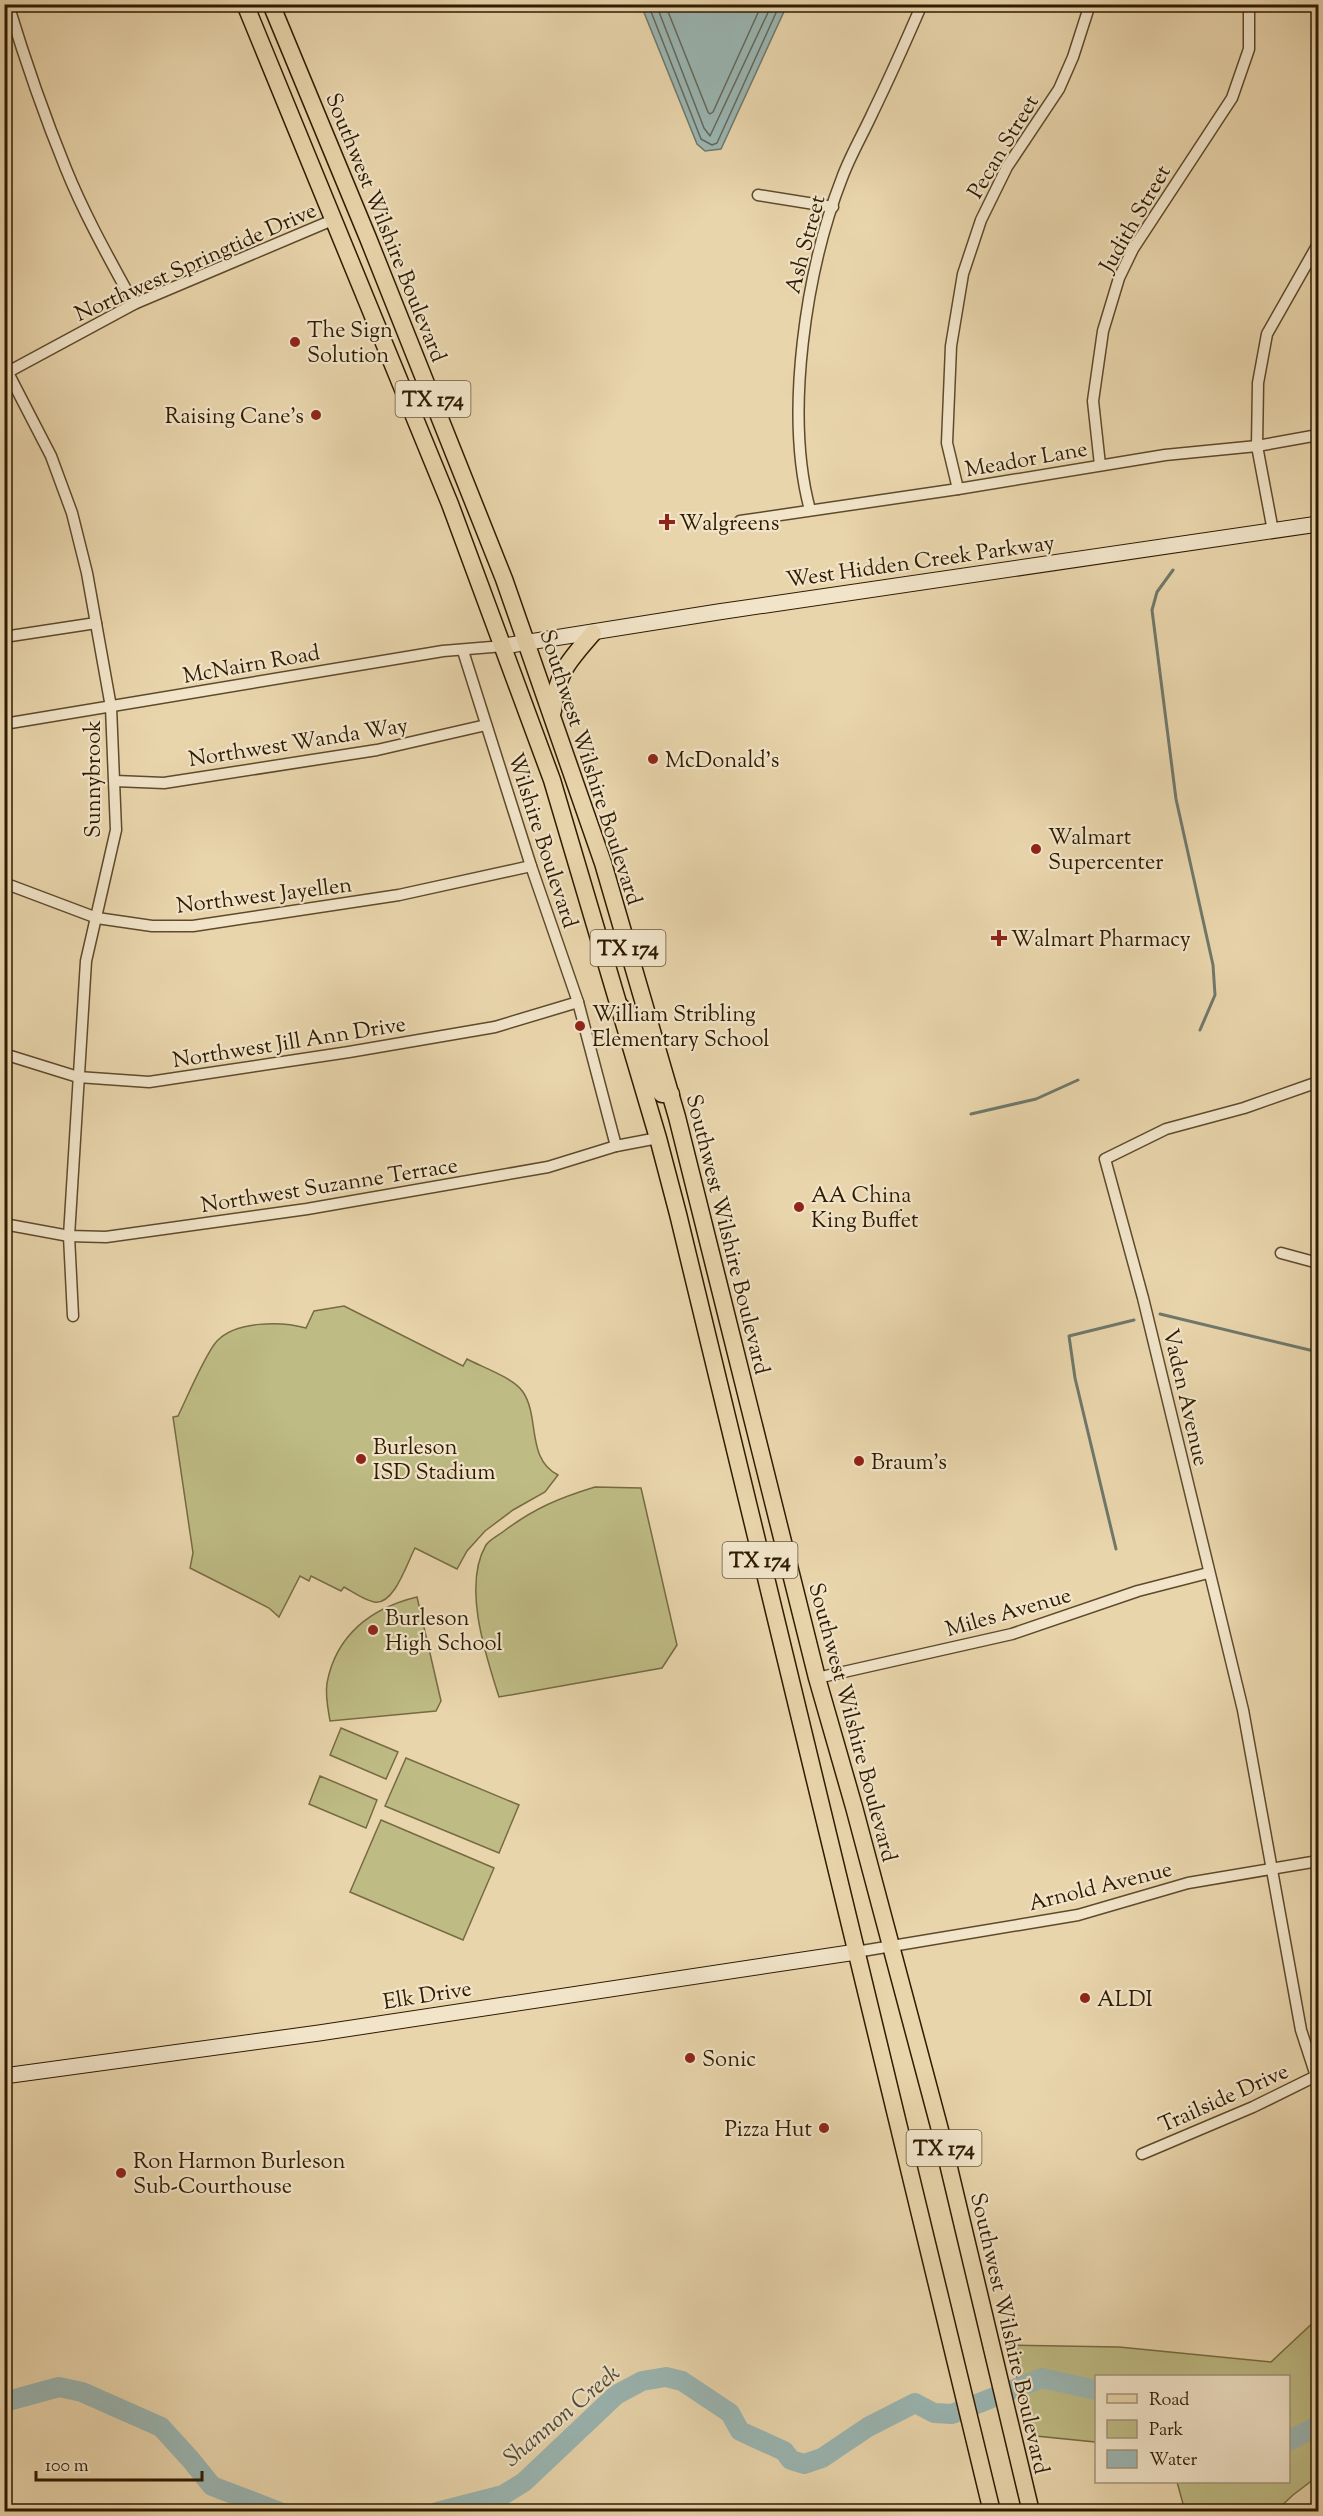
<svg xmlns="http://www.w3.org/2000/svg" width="1323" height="2516" font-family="'Sorts Mill Goudy',serif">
<rect width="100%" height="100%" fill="#e9d5ac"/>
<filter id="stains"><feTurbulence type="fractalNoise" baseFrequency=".00333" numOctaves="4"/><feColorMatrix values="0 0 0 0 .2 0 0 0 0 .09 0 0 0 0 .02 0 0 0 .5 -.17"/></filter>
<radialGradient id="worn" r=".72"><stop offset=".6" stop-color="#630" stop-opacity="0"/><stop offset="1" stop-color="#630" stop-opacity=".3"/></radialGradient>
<!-- green -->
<g fill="#bebb84" stroke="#766b42" stroke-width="1.5">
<path d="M344 1306 463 1366 467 1359C482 1367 514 1378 523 1392 540 1417 526 1459 558 1475L545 1492 513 1510 485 1531 467 1551 457 1569 415 1548C407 1563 394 1606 374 1602 364 1600 353 1592 344 1587L341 1591 311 1576 309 1581 300 1576 279 1617 269 1608 190 1568 193 1553 173 1417 178 1416C187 1398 205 1354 217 1341 236 1321 281 1321 306 1328L314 1311Z"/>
<path d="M595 1487 641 1488 677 1645 662 1668 499 1697C486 1656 462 1586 486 1545 490 1539 499 1535 504 1531 535 1508 559 1498 595 1487Z"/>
<path d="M417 1597 441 1701 436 1711 330 1721C328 1709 325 1695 327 1683 336 1635 371 1608 417 1597Z"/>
<polygon points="341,1728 398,1752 386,1779 330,1755"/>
<polygon points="406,1758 519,1805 499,1853 385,1806"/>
<polygon points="320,1776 377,1800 366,1828 309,1804"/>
<polygon points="381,1820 494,1868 463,1940 350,1892"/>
<polygon points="1318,2318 1318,2476 1293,2495 1276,2511 1185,2511 1177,2482 1288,2482 1288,2376 1096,2376 1096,2446 1095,2442 1036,2436 1006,2345 1119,2347 1271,2362"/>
</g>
<!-- water -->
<polygon fill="#9ab6b3" stroke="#6f786b" stroke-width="1.5" points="641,5 787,5 721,149 705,151 697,144"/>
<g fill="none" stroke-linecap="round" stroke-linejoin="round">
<!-- shore -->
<g stroke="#64685a" stroke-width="1.5">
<polyline points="648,4 701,139 712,145 717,143 780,4"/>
<polyline points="656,4 704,128 710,136 772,4"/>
<polyline points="665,4 708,112 710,114 713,112 762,4"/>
</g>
<!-- stream -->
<g stroke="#6f786b" stroke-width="3">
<polyline points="1173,570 1157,592 1152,610 1176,799 1213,965 1215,995 1200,1030"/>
<polyline points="971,1114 1036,1099 1078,1080"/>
<polyline points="1160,1314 1318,1352"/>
<polyline points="1116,1549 1075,1378 1069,1336 1134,1320"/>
</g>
<!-- river -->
<g stroke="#9ab6b3" stroke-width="20">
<polyline points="4,2402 59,2387 82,2392 161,2427 191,2460 212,2486 280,2512"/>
<polyline points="1288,2441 1314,2428 1318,2424"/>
<polyline points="437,2512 503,2495 524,2482 616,2395 642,2381 666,2377 682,2381 730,2413 740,2431 784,2451 791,2460 804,2464 822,2458 868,2427 915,2403 934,2413 952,2414 1042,2378 1096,2390"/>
</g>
<defs>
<g id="street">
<path d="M8 4C25 60 44 115 66 169 85 216 110 260 134 304"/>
<polyline points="758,195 833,207"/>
<polyline points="4,365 51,456 72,513 87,573 111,707 116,830 86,961 69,1236 73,1316"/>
<polyline points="8,372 134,304 335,219"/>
<polyline points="1100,465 1093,401 1103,331 1119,278 1133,249 1232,98 1249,49 1249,4"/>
<polyline points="958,489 947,443 951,346 963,274 981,220 1007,167 1059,89 1073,57 1090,4"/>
<path d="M810 510C784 414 806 270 842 178 850 156 863 134 873 112 890 77 906 41 922 4"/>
<polyline points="740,521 958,489 1165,455 1257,446 1318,435"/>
<polyline points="1273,531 1257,446 1258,383 1267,334 1318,244"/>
<polyline points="4,637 96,623"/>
<polyline points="463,651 531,866 578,1002 616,1146"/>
<polyline points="4,724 443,651 504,646"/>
<polyline points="115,781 164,783 377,750 486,725"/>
<polyline points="4,883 97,918 152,926 193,926 399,895 531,866"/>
<polyline points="4,1054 78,1077 149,1082 349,1052 495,1027 578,1002"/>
<polyline points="4,1224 69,1236 106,1237 307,1209 548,1167 616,1146 658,1138"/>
<polyline points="1281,1253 1318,1263"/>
<polyline points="817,1678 1012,1634 1138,1591 1208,1573"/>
<polyline points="856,1952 1078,1915 1188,1883 1318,1861"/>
<polyline points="1316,2076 1301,2030 1243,1710 1143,1298 1105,1159 1166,1129 1244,1108 1318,1082"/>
<polyline points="1142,2154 1253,2107 1318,2075"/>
</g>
<g id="secondary">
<polyline points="504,646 718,612 1318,524"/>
<polyline points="4,2076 319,2033 856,1952"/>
</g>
<g id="primary">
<polyline points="245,4 450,504 552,780 658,1138 678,1214 992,2512"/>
<polyline points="271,4 368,238 504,579 603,863 677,1117 817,1678 854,1807 940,2130 1031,2512"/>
<path d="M553 711C557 672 568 662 593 633"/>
<polyline points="619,1005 637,1022 655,1086 662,1094 671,1094"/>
</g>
</defs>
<!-- street casing -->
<use href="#street" stroke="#5e4a2b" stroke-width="13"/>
<!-- secondary casing -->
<use href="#secondary" stroke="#2f1b00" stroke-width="17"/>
<!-- primary casing -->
<use href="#primary" stroke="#2f1b00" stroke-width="19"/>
<!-- street -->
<use href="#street" stroke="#f1e4c9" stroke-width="10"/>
<!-- secondary -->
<use href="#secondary" stroke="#f1e4c9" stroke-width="15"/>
<!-- primary -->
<use href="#primary" stroke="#e9d5ac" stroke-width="16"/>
</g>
<!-- markers -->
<g fill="#8f2418" stroke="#f1e4c9" stroke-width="2">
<circle cx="295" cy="342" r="6"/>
<circle cx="316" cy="415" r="6"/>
<path d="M664 513h6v6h6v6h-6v6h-6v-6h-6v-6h6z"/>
<circle cx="653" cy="759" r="6"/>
<circle cx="1036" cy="849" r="6"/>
<path d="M996 929h6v6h6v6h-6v6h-6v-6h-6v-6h6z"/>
<circle cx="580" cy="1026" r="6"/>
<circle cx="799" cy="1207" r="6"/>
<circle cx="361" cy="1459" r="6"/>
<circle cx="859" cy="1461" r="6"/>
<circle cx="373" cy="1630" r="6"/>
<circle cx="1085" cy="1998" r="6"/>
<circle cx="690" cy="2058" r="6"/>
<circle cx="824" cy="2128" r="6"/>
<circle cx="121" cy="2173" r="6"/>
</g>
<g text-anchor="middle" stroke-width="4.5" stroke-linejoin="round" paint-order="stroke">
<!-- shield labels -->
<g fill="#f1e4c9" stroke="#69573c" stroke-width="1.5">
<rect x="395.5" y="381" width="75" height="36" rx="4.5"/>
<rect x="590.5" y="930" width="75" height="36" rx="4.5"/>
<rect x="722.5" y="1542" width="75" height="36" rx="4.5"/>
<rect x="906.5" y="2130" width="75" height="36" rx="4.5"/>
</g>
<g font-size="21" font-weight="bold" fill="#2f1b00">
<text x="433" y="406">TX 174</text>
<text x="628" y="955">TX 174</text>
<text x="760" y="1567">TX 174</text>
<text x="944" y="2155">TX 174</text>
</g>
<!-- street labels -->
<g font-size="22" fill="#2f1b00" stroke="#f1e4c9">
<text transform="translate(1002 146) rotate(-59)" y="8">Pecan Street</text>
<text transform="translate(1134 218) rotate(-60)" y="8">Judith Street</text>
<text transform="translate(387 227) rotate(68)" y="8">Southwest Wilshire Boulevard</text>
<text transform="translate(804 244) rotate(-75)" y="8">Ash Street</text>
<text transform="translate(195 261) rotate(-24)" y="8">Northwest Springtide Drive</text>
<text transform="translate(1026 458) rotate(-10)" y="8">Meador Lane</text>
<text transform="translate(920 560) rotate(-8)" y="8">West Hidden Creek Parkway</text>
<text transform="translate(251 663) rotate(-10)" y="8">McNairn Road</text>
<text transform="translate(298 741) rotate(-9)" y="8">Northwest Wanda Way</text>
<text transform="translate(592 767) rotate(72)" y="8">Southwest Wilshire Boulevard</text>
<text transform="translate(92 779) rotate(-90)" y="8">Sunnybrook</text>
<text transform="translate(544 840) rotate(72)" y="8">Wilshire Boulevard</text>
<text transform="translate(264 894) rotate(-7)" y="8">Northwest Jayellen</text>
<text transform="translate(289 1041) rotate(-9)" y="8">Northwest Jill Ann Drive</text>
<text transform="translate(329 1184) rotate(-9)" y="8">Northwest Suzanne Terrace</text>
<text transform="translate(729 1234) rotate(76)" y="8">Southwest Wilshire Boulevard</text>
<text transform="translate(1187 1397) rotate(77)" y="8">Vaden Avenue</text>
<text transform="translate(1008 1611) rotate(-16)" y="8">Miles Avenue</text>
<text transform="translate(854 1722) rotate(75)" y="8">Southwest Wilshire Boulevard</text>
<text transform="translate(1100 1885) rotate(-14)" y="8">Arnold Avenue</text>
<text transform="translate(427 1994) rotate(-9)" y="8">Elk Drive</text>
<text transform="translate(1223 2097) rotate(-24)" y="8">Trailside Drive</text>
<text transform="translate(1011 2333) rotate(77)" y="8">Southwest Wilshire Boulevard</text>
</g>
<!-- poi labels -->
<g font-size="22" fill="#2f1b00" stroke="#f1e4c9" text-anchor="start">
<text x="307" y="337">The Sign<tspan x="307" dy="25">Solution</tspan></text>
<text x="304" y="423" text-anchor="end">Raising Cane's</text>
<text x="679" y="530">Walgreens</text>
<text x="665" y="767">McDonald's</text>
<text x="1048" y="844">Walmart<tspan x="1048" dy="25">Supercenter</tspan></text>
<text x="1011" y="946">Walmart Pharmacy</text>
<text x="592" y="1021">William Stribling<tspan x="592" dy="25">Elementary School</tspan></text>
<text x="811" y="1202">AA China<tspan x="811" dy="25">King Buffet</tspan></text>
<text x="373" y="1454">Burleson<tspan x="373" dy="25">ISD Stadium</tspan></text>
<text x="871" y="1469">Braum's</text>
<text x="385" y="1625">Burleson<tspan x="385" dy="25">High School</tspan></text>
<text x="1097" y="2006">ALDI</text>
<text x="702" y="2066">Sonic</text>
<text x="812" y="2136" text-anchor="end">Pizza Hut</text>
<text x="133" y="2168">Ron Harmon Burleson<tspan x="133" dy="25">Sub-Courthouse</tspan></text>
</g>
<!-- water labels -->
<g font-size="24" font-style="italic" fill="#4f4a36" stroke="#f1e4c9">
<text transform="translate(561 2415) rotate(-40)" y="8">Shannon Creek</text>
</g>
</g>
<!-- margin -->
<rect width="1323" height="2516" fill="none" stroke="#e9d5ac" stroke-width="24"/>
<rect x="6" y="6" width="1311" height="2504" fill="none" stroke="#2f1b00" stroke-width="3"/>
<rect x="12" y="12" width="1299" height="2492" fill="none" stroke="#2f1b00" stroke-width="1.5"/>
<!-- legend -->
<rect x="1095" y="2375" width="195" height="108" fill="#f1e4c9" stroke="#a39479" stroke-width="1.5"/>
<rect x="1107" y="2394" width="30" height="9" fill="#e9d5ac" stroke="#a39479" stroke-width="1.5"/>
<text x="1149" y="2405" font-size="18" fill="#2f1b00">Road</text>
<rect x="1107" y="2420" width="30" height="18" fill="#bebb84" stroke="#a39479" stroke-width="1.5"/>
<text x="1149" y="2435" font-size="18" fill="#2f1b00">Park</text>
<rect x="1107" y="2450" width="30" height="18" fill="#9ab6b3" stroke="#a39479" stroke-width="1.5"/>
<text x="1149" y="2465" font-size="18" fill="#2f1b00">Water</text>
<!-- scale -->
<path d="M36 2471v9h166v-9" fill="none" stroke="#2f1b00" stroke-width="3"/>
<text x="45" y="2471" font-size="18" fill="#2f1b00" stroke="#f1e4c9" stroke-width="4.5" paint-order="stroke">100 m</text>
<rect width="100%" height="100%" filter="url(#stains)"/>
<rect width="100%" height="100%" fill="url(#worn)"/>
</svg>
